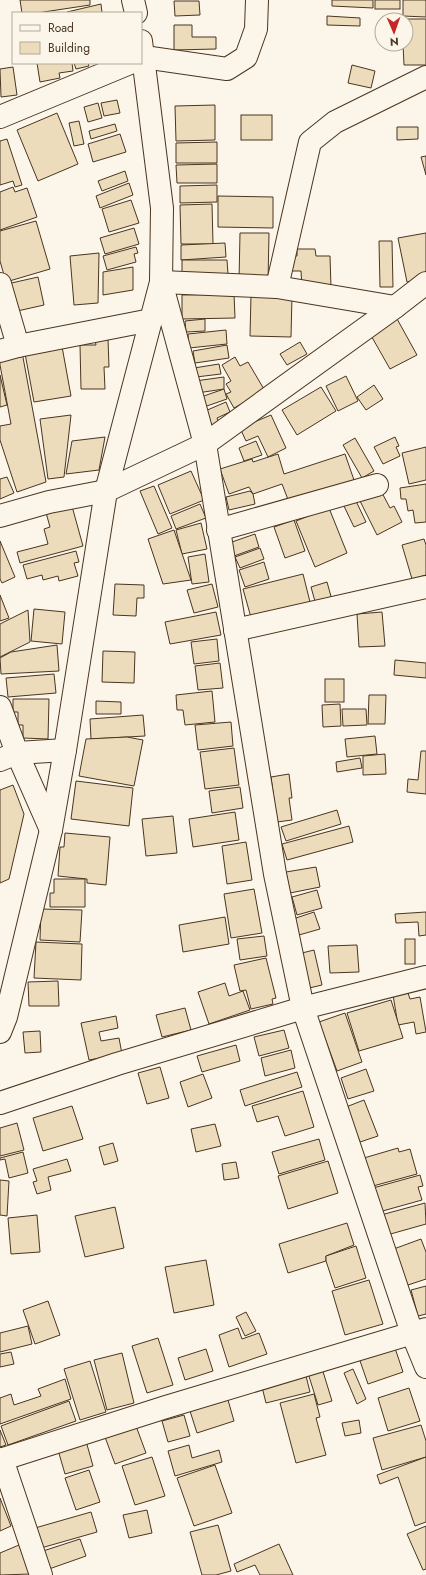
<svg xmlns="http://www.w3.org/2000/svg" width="426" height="1575" font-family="Jost,sans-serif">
<rect width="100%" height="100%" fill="#fbf6e9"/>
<!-- building -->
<g fill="#ecdcbc" stroke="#4a3520">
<polygon points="20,0 90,0 90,5 37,13 22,13"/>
<polygon points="332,0 373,0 373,8 332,6"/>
<rect x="375" y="0" width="25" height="9"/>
<polygon points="403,0 426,0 426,17 403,16"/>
<polygon points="174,1 199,1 200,15 175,16"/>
<polygon points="101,4 102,13 68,13 67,12"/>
<polygon points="327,16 360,18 360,26 327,25"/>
<polygon points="403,19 426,19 426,65 404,65 403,44 406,44 406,20"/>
<polygon points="174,25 192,25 192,37 216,37 216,49 174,50"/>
<polygon points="37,63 72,63 73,71 59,73 60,78 40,82"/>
<polygon points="74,63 88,63 89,66 76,69"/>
<polygon points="352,65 375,71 371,88 348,83"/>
<polygon points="13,67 17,95 1,97 0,69"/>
<polygon points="117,100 120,113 104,116 101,103"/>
<polygon points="98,103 102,118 88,122 84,107"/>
<polygon points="215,105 215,140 176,141 175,106"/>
<polygon points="57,113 78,164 38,181 17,130"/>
<rect x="241" y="115" width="31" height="25"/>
<polygon points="79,121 84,144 74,146 69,123"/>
<polygon points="115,124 117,131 91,139 89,131"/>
<polygon points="397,127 418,127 418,139 397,140"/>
<polygon points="120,134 126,152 93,162 88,144"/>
<polygon points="7,139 22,185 15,187 13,181 0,185 0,141"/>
<polygon points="217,142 217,163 176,163 176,143"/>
<polygon points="426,156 426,175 421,157"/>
<polygon points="217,164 217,183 177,183 176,165"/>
<polygon points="125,171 128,181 102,191 98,181"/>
<polygon points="129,183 133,195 100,208 96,196"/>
<polygon points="217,185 217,202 180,203 180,186"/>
<polygon points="13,187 15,192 27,188 37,217 0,230 0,192"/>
<polygon points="218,196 273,197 273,228 218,227"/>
<polygon points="131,200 139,223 109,232 102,209"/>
<polygon points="212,204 213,244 181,244 180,205"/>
<polygon points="36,221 50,269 6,282 0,261 0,231"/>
<polygon points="134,228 139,244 105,254 100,238"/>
<polygon points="240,233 269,233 268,283 239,282"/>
<polygon points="426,233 426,273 421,279 407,282 398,238"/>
<polygon points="379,241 392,241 393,287 380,287"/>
<polygon points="225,243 226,257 181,260 181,245"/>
<polygon points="136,247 138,253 134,254 136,262 107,270 103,256"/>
<polygon points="297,249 315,249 316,256 330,256 331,288 302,288 301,271 289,271 289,256 297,256"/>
<polygon points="99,253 98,303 74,305 70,256"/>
<polygon points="182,260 227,260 228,274 182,275"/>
<polygon points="133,267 133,290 103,295 103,272"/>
<polygon points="38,277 44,305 13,312 7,284"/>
<polygon points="234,294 235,318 182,319 182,295"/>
<polygon points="251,295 292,296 291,337 250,336"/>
<polygon points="396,317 417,355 390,369 369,332"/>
<polygon points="205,319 205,331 186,332 185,321"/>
<polygon points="226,330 227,344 189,348 188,334"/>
<polygon points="108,339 109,367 104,367 105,389 81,389 80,345 96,345 95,340"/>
<polygon points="61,341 71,396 34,402 24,348"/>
<polygon points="300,342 307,354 287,365 280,354"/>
<polygon points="227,345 229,358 195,363 193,351"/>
<polygon points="22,352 46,482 17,492 0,440 0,426 11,424 0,365 0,356"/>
<polygon points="235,357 240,366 248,362 265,391 234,408 226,394 231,392 226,384 231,381 222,365"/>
<polygon points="219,364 221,374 196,377 194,368"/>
<polygon points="0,375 7,405 0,407"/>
<polygon points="346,376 358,401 338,411 326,386"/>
<polygon points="224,377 224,389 197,393 195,381"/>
<polygon points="374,385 383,399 366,410 357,397"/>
<polygon points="321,387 336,411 297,435 282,410"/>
<polygon points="224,389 227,399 201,408 198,398"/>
<polygon points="226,402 230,412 217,418 219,423 205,429 198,414"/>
<polygon points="71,415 64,477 48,479 40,419"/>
<polygon points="271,415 286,448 268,457 258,436 246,441 240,428"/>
<polygon points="105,437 99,470 66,474 72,441"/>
<polygon points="395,437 399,446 396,447 400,456 383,464 374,447"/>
<polygon points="355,438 374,471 362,478 343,445"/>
<polygon points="256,441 262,455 244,461 239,448"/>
<polygon points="426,447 426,480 409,484 402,453"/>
<polygon points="278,454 284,474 345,454 354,480 289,502 282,484 253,494 249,487 229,494 220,469 252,459 253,462"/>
<polygon points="191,471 204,500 170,514 158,485"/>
<polygon points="7,477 14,493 0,499 0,479"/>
<polygon points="426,484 426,522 415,523 413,510 408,511 406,499 401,499 400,488"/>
<polygon points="154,486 172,528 158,534 140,491"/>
<polygon points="250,491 253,494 255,504 229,510 226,497"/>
<polygon points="381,491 390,508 394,506 402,522 377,535 360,501"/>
<polygon points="70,499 83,546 20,563 17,552 48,544 44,529 50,527 45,509"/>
<polygon points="355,499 366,522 354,527 343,504"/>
<polygon points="200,504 206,518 176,529 171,516"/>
<polygon points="329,508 347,553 315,567 296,521"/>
<polygon points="294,520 305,551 285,558 274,527"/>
<polygon points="201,523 207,549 182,554 176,530"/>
<polygon points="174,530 191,580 163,584 148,539"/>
<polygon points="255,534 259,547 234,556 229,543"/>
<polygon points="424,539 426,545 426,575 412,579 402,545"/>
<polygon points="0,541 15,577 2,583 0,579"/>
<polygon points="260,548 264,559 240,568 235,557"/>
<polygon points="76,551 79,562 74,563 78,576 59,581 58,576 43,580 42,575 27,579 23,565"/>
<polygon points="205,554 209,582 192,584 188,557"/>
<polygon points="264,562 269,579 245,587 239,570"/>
<polygon points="303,574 311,606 252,621 243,589"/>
<polygon points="327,582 332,600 316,605 311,587"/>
<polygon points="115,584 144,585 144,598 137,598 136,616 113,615"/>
<polygon points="212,584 218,607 194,613 187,590"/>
<polygon points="0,595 9,618 0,621"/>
<polygon points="34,609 65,612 62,644 31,641"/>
<polygon points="28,610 30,642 0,657 0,624"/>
<polygon points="216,612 221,635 170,644 165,622"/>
<polygon points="382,612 385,646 359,647 357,614"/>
<polygon points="217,639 219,661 194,664 191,642"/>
<polygon points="57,645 59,671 1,674 0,658 11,652"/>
<polygon points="103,651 135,652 134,683 102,682"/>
<polygon points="395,660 426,663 426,678 394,675"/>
<polygon points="220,663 223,688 198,690 195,666"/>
<polygon points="54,674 56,693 8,697 6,678"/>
<rect x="325" y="679" width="19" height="23"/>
<polygon points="212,691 215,722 185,725 183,710 177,710 176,695"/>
<polygon points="369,695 386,695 385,724 368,724"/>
<polygon points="13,699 49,699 48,739 23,738 23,725 18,725 18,712 13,712"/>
<polygon points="96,701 121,702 121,714 96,714"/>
<polygon points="340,704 341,726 323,727 322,705"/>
<polygon points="342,709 366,709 367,725 343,726"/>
<polygon points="143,715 145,736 91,739 90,719"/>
<polygon points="231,722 233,746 198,750 195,725"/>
<polygon points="375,736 377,754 347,757 345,739"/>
<polygon points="127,737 143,740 134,786 79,776 86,739"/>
<polygon points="234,748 239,785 205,789 200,752"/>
<polygon points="421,751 426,751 426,794 407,792 408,779 418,780"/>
<polygon points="385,754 386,774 363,775 363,756"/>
<polygon points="360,758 362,768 337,772 336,762"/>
<polygon points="289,774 292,798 289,798 292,820 277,822 271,777"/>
<polygon points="76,781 133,788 129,826 71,819"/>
<polygon points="13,785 24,814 9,879 0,883 0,790"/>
<polygon points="240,787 243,808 212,813 209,791"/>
<polygon points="337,810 341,824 286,841 281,827"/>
<polygon points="235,812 239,840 193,847 189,819"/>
<polygon points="173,816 177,853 146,856 142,819"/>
<polygon points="349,826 353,842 287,860 282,844"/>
<polygon points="65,833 110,837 106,885 87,883 87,879 58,876 60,847 64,847"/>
<polygon points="246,842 252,880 227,884 222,846"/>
<polygon points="316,867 320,887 290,893 286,872"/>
<polygon points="54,879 85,879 85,907 50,907 50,893 54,893"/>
<polygon points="254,889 262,933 231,938 224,894"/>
<polygon points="317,890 322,908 297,915 292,897"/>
<polygon points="41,909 82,910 80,942 40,940"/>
<polygon points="314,912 320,929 299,935 293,919"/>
<polygon points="426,912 426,935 419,936 418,922 396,923 395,914"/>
<polygon points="225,917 229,944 183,952 179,925"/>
<polygon points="264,936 267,956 240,960 237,939"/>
<rect x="405" y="939" width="10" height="25"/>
<polygon points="36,942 82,944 81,980 34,978"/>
<polygon points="357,945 359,972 330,973 328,946"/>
<polygon points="314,950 322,985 305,989 298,954"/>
<polygon points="266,958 276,998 272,999 273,1004 251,1009 246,990 240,991 234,965"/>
<polygon points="58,981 59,1006 29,1006 28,982"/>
<polygon points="225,983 229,996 243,991 250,1010 209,1024 198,992"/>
<polygon points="408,993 410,999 420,997 426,1032 416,1034 414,1022 398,1025 393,995"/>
<polygon points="391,1000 403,1038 359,1051 347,1013"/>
<polygon points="185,1008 191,1030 162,1037 156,1015"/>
<polygon points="345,1013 362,1062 337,1071 319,1022"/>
<polygon points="116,1016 118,1028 99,1032 101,1041 119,1038 122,1054 89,1060 81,1023"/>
<polygon points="284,1030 289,1048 259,1056 254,1037"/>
<polygon points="40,1031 41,1052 25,1053 23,1032"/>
<polygon points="236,1045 240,1061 202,1072 197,1056"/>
<polygon points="291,1050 295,1068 265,1076 261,1058"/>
<polygon points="160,1067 169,1098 147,1104 138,1073"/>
<polygon points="366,1069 374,1091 348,1099 341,1078"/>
<polygon points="297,1072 302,1087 245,1106 240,1090"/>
<polygon points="203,1074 212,1098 188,1107 180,1082"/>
<polygon points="303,1091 314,1127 285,1136 278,1116 257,1122 252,1106"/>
<polygon points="364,1100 378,1136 360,1142 346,1107"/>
<polygon points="72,1106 83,1139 43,1151 33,1118"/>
<polygon points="17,1123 24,1150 0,1156 0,1128"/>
<polygon points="215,1124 221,1146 196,1152 191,1129"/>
<polygon points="319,1139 325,1160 279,1174 272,1152"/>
<polygon points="113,1143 118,1161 104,1165 99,1147"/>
<polygon points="398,1148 399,1152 410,1149 417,1174 373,1186 364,1158"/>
<polygon points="23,1152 28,1173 9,1178 5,1159 0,1160 0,1158"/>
<polygon points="67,1159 71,1171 48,1177 51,1190 37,1194 33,1182 37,1181 33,1169"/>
<polygon points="328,1161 338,1193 288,1209 278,1176"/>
<polygon points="236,1162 239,1178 224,1180 222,1164"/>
<polygon points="420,1175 423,1186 418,1187 422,1200 379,1212 373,1188"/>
<polygon points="0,1180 9,1181 7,1216 0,1215"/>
<polygon points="425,1203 426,1224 387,1235 381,1215"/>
<polygon points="115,1207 124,1248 85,1257 75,1216"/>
<polygon points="37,1215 40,1252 11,1254 8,1218"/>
<polygon points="347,1223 354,1245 326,1256 326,1261 288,1273 279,1244"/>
<polygon points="421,1239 426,1252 426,1279 405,1286 391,1250"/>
<polygon points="356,1246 366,1278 335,1288 326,1261 326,1256"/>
<polygon points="206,1260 214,1305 174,1313 165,1267"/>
<polygon points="369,1280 383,1324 345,1335 332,1291"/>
<polygon points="426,1286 426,1314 418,1316 411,1290"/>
<polygon points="48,1301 60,1335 35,1344 23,1310"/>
<polygon points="246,1312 256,1331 245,1336 236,1317"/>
<polygon points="28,1326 32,1344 0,1352 0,1333"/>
<polygon points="238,1328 242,1339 259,1333 267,1354 229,1367 219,1335"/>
<polygon points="158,1338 173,1385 147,1393 132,1346"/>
<polygon points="393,1342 403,1372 368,1384 358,1355"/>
<polygon points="206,1349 213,1371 185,1380 178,1358"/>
<polygon points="11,1352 14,1364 0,1367 0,1354"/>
<polygon points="122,1353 134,1403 107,1410 94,1360"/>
<polygon points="90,1361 106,1412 80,1420 64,1369"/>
<polygon points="321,1365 332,1401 318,1405 307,1370"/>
<polygon points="353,1369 366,1399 357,1404 344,1373"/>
<polygon points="305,1372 310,1392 266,1403 261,1383"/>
<polygon points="65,1379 71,1399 0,1424 0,1398 11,1394 14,1405 41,1396 38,1389"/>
<polygon points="409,1388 420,1421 388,1431 378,1398"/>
<polygon points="314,1394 320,1417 316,1418 326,1455 296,1463 280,1403"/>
<polygon points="228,1400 234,1421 197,1433 190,1411"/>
<polygon points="69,1401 76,1421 8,1445 1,1426"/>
<polygon points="184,1415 190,1436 168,1442 162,1421"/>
<polygon points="359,1420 361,1433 345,1436 342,1423"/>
<polygon points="421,1425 426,1441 426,1457 382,1470 373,1438"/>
<polygon points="136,1426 146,1453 115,1464 105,1437"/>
<polygon points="0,1430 6,1445 0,1447"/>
<polygon points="86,1441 93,1466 65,1474 58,1450"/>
<polygon points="189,1445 192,1458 219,1450 222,1462 175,1476 168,1451"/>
<polygon points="152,1457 165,1496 135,1505 122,1466"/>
<polygon points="426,1457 426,1522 415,1526 398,1477 380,1484 377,1475"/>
<polygon points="215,1465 232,1513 194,1526 177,1478"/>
<polygon points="89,1470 100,1502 76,1510 65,1478"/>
<polygon points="0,1498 11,1526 0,1531"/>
<polygon points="147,1510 152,1533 129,1538 123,1515"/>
<polygon points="91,1512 97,1532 41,1548 35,1528"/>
<polygon points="218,1525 231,1571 216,1575 202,1575 190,1532"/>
<polygon points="426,1526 426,1569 423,1570 407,1534"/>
<polygon points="80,1539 86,1556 49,1569 43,1551"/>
<polygon points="279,1544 293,1575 260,1575 255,1565 237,1572 234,1564"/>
<polygon points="19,1545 31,1574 0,1575 0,1553"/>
</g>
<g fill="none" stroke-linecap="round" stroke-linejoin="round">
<defs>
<g id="minor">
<polyline points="144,57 227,69 246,57 256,29 257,0"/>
<polyline points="161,282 277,287 395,307"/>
<polyline points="0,284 18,346"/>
<polyline points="277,287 310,142 335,122 426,77"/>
<polyline points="0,351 18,346 151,320"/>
<polyline points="0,516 49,502 106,491 205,444 395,307 426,283"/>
<polyline points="218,530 377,485"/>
<polyline points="235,630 426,587"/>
<polyline points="0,707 17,753 51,830"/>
<polyline points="0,1103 117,1064 303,1008 426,977"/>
<polyline points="2,1459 41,1575"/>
<polyline points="0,1460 166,1407 426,1329"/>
</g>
<g id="tertiary">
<polyline points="133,0 136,13"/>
<polyline points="0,117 130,63"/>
<polyline points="161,282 205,444 275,874 303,1008 412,1333 426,1367"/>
<polyline points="0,760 17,753 65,750"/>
<polyline points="0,1032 6,1017 51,830 65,750 106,491 161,282 162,208 141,41"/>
</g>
</defs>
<!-- minor casing -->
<use href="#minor" stroke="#4a3520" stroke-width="24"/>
<!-- tertiary casing -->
<use href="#tertiary" stroke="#4a3520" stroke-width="24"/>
<!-- minor -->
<use href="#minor" stroke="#fbf6e9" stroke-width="22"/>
<!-- tertiary -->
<use href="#tertiary" stroke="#fbf6e9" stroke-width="22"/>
</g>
<!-- legend -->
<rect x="12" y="12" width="130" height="52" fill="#fbf6e9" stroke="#b4a999"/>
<rect x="20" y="25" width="20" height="6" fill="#fbf6e9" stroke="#b4a999"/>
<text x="48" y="32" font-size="12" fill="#4a3520">Road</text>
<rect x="20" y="42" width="20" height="12" fill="#ecdcbc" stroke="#b4a999"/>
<text x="48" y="52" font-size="12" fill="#4a3520">Building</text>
<!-- north arrow -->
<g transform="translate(394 32) rotate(178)"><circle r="19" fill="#fbf6e9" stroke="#b4a999"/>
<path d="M0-3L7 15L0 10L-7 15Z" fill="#c62828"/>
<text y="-6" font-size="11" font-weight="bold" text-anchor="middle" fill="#4a3520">N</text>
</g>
</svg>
